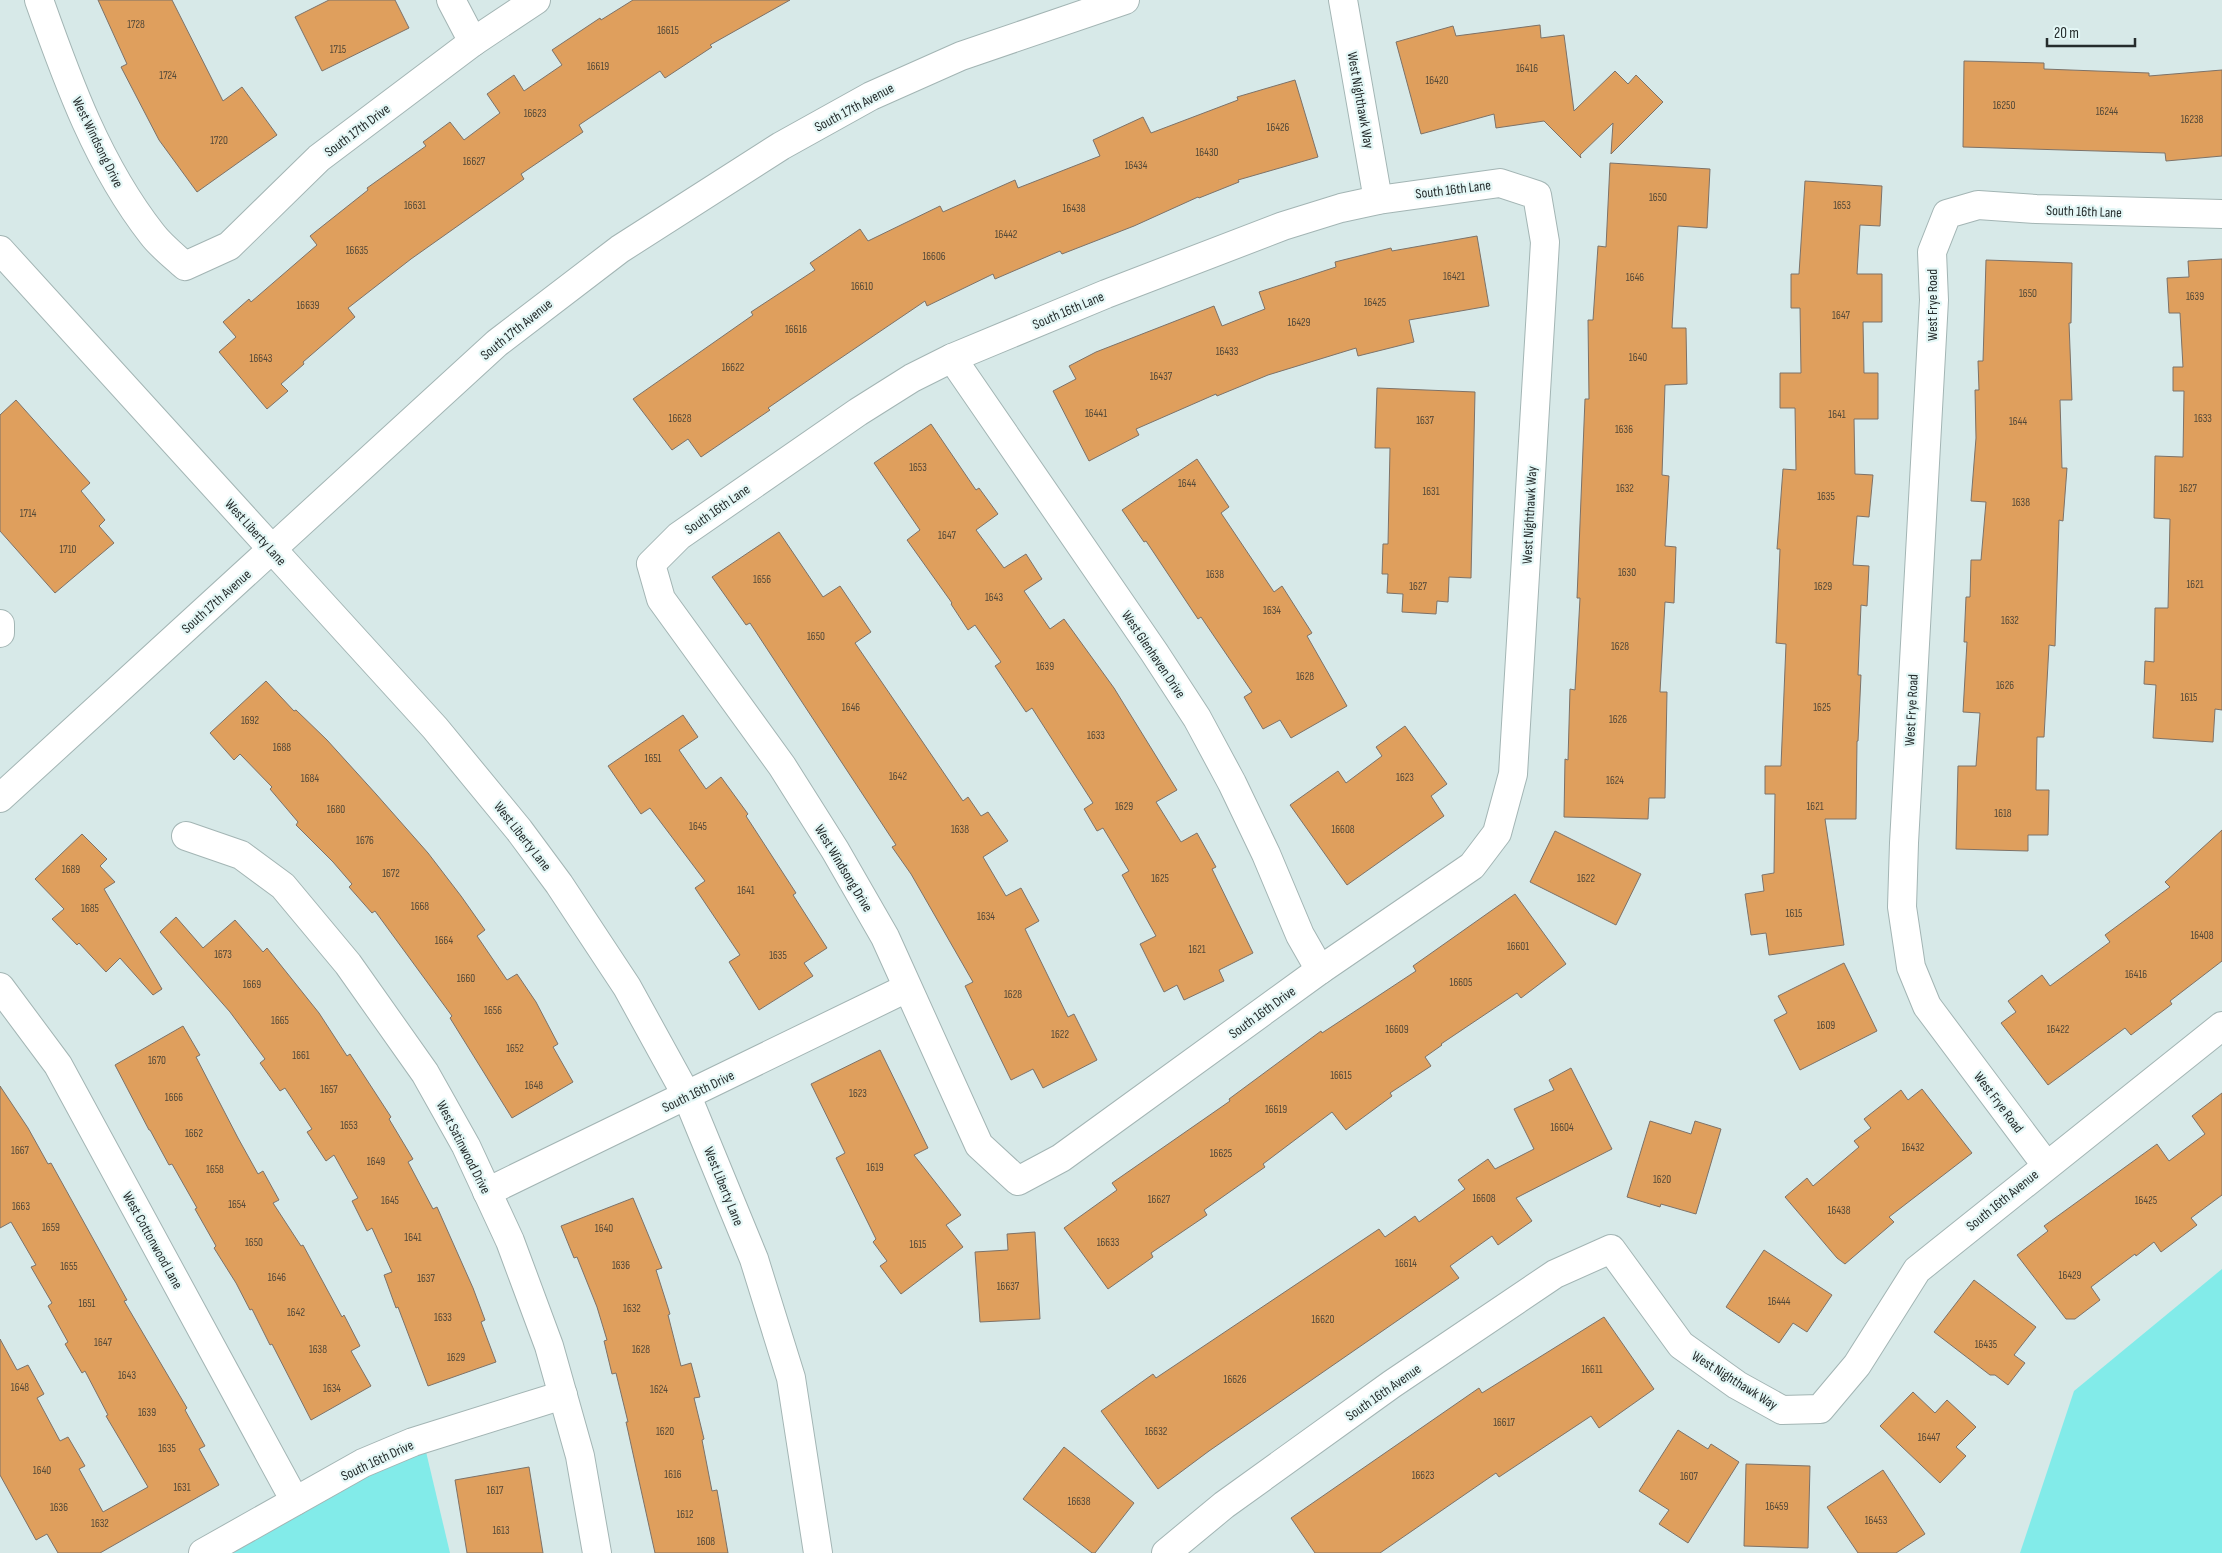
<svg xmlns="http://www.w3.org/2000/svg" width="2222" height="1553" font-family="'Sofia Sans Condensed',sans-serif">
<rect width="100%" height="100%" fill="#d7e9e8"/>
<!-- green -->
<g fill="#82ebe9">
<polygon points="2222,1269 2222,1553 2020,1553 2074,1391"/>
<polygon points="423,1439 450,1553 203,1553"/>
</g>
<!-- building -->
<g fill="#df9f5d" stroke="#7d7268">
<polygon points="98,0 172,0 223,101 242,87 277,135 197,192 159,140 121,67 127,64"/>
<polygon points="329,0 395,0 409,28 322,71 295,17"/>
<polygon points="633,0 790,0 710,45 712,47 665,78 660,71 579,125 583,132 521,174 524,179 411,259 348,308 355,317 303,362 304,364 281,384 288,391 267,409 219,352 236,337 223,322 249,299 251,302 317,245 310,236 368,190 367,188 426,146 423,142 450,122 464,140 500,113 487,94 514,75 524,91 562,65 552,50 600,18 601,20"/>
<polygon points="1540,25 1541,38 1564,35 1574,111 1615,71 1628,84 1636,75 1663,102 1611,154 1613,123 1580,155 1581,158 1544,121 1496,128 1494,114 1421,134 1396,42 1453,26 1456,36"/>
<polygon points="1964,61 2044,63 2044,69 2149,73 2149,76 2222,70 2222,156 2166,161 2165,153 1963,147"/>
<polygon points="1295,80 1318,157 1238,180 1239,182 1199,198 1198,197 1134,226 1062,254 1060,251 995,279 993,274 927,306 925,301 829,366 768,408 770,410 701,457 688,439 672,450 633,399 753,315 751,312 815,270 810,263 860,229 868,241 940,206 943,212 1015,180 1018,188 1100,156 1093,140 1143,117 1151,133 1238,100 1237,97"/>
<polygon points="1610,163 1710,169 1707,228 1678,226 1672,328 1686,328 1687,384 1665,385 1662,475 1669,476 1665,546 1676,547 1674,603 1665,602 1660,692 1667,692 1665,798 1649,798 1648,819 1564,817 1565,759 1568,760 1570,689 1575,690 1580,598 1577,598 1585,399 1589,399 1588,320 1593,320 1598,246 1606,247"/>
<polygon points="1805,181 1882,186 1880,226 1860,225 1857,274 1882,274 1882,322 1863,322 1864,373 1878,373 1878,419 1854,419 1855,474 1873,475 1869,517 1857,516 1853,565 1869,566 1867,606 1861,605 1858,675 1861,675 1858,741 1857,741 1856,819 1825,819 1844,945 1769,955 1766,933 1751,935 1745,894 1764,891 1762,875 1774,873 1775,794 1765,794 1765,766 1781,766 1786,644 1776,643 1780,549 1777,549 1783,469 1796,470 1795,408 1780,408 1780,373 1801,373 1800,308 1791,308 1791,274 1799,274"/>
<polygon points="1477,236 1489,306 1409,320 1414,342 1358,356 1356,348 1268,375 1217,396 1216,394 1136,429 1139,435 1089,461 1053,391 1076,379 1069,366 1096,352 1214,306 1222,326 1265,309 1259,292 1336,267 1335,262 1391,248 1392,251"/>
<polygon points="2222,259 2222,710 2215,709 2213,742 2153,738 2156,685 2144,684 2145,661 2154,662 2155,608 2168,608 2170,519 2154,518 2155,456 2183,457 2184,391 2173,391 2173,367 2183,367 2180,313 2169,313 2167,278 2189,277 2188,261"/>
<polygon points="1986,260 2072,263 2071,323 2069,323 2072,400 2060,400 2062,468 2067,468 2063,521 2059,520 2055,646 2049,645 2044,737 2037,737 2036,790 2049,790 2048,835 2028,835 2028,851 1956,849 1958,766 1976,766 1980,713 1963,712 1967,642 1964,642 1966,597 1970,597 1971,560 1981,560 1986,502 1971,501 1976,438 1975,390 1979,390 1978,361 1983,361"/>
<polygon points="1377,388 1475,392 1471,578 1449,577 1448,602 1437,601 1436,614 1402,612 1403,594 1387,593 1388,574 1382,574 1383,544 1388,544 1390,448 1375,448"/>
<polygon points="16,400 90,483 81,491 105,520 99,526 114,543 55,593 0,531 0,415"/>
<polygon points="931,424 976,490 979,488 998,514 976,530 1004,568 1026,554 1042,579 1024,591 1050,629 1064,619 1114,688 1177,790 1156,802 1181,842 1197,833 1216,867 1212,869 1253,953 1219,970 1224,981 1184,1000 1177,985 1164,992 1140,944 1156,936 1122,875 1129,871 1103,828 1097,831 1084,809 1093,803 1032,708 1026,712 995,666 1001,662 975,625 968,630 951,604 952,603 907,540 920,530 874,463"/>
<polygon points="1197,459 1229,507 1221,513 1274,592 1282,586 1312,633 1307,636 1347,706 1291,738 1280,720 1263,729 1244,697 1252,692 1201,617 1198,619 1146,541 1144,542 1122,510"/>
<polygon points="779,532 823,597 840,586 871,632 855,643 963,801 968,797 981,816 988,812 1008,841 983,857 1006,896 1021,888 1039,921 1025,929 1068,1017 1074,1014 1097,1060 1043,1088 1033,1069 1011,1080 965,986 973,982 911,874 892,847 896,845 750,623 746,625 712,577"/>
<polygon points="266,681 294,711 296,710 327,740 376,794 428,853 461,896 485,930 477,936 507,980 517,974 536,1002 558,1044 553,1047 573,1082 512,1118 450,1018 452,1016 375,911 372,913 349,887 352,884 333,862 296,825 298,822 270,789 272,787 240,754 234,760 210,733"/>
<polygon points="683,715 698,737 679,750 706,789 721,777 748,814 746,816 796,893 793,895 827,948 804,963 813,976 759,1010 729,962 740,955 695,888 705,881 650,808 641,814 608,766"/>
<polygon points="1405,726 1447,784 1431,796 1444,816 1347,885 1290,805 1338,771 1346,783 1382,756 1376,747"/>
<polygon points="2222,830 2222,961 2170,1001 2172,1004 2131,1035 2125,1028 2048,1085 2001,1023 2016,1012 2008,1001 2042,975 2050,986 2110,942 2105,935 2170,887 2165,882"/>
<polygon points="1555,831 1641,874 1616,925 1530,882"/>
<polygon points="82,834 107,859 100,866 115,882 104,889 162,989 153,995 120,958 106,972 79,943 77,945 52,919 64,909 35,879"/>
<polygon points="1515,894 1566,964 1521,998 1517,993 1441,1044 1442,1045 1425,1057 1431,1066 1390,1093 1392,1096 1346,1130 1332,1112 1263,1164 1265,1167 1204,1210 1207,1215 1151,1253 1153,1257 1108,1289 1064,1228 1117,1190 1112,1183 1230,1101 1229,1099 1321,1031 1322,1033 1416,971 1413,966"/>
<polygon points="176,917 203,948 235,920 263,952 267,948 319,1013 347,1056 350,1054 391,1117 389,1119 413,1159 408,1162 433,1209 437,1207 473,1288 485,1320 481,1322 496,1362 428,1386 398,1307 396,1308 384,1275 392,1272 372,1228 367,1231 352,1201 358,1198 334,1155 326,1161 307,1132 312,1129 285,1088 280,1091 260,1063 265,1059 230,1012 160,932"/>
<polygon points="1844,963 1877,1031 1800,1070 1774,1020 1787,1013 1778,996"/>
<polygon points="183,1026 200,1055 196,1057 238,1138 258,1174 263,1171 279,1200 273,1203 301,1246 303,1245 342,1317 344,1315 360,1346 351,1351 371,1386 311,1420 272,1344 270,1345 252,1309 250,1310 236,1283 214,1248 216,1246 195,1209 197,1208 172,1164 169,1165 150,1130 149,1130 115,1065"/>
<polygon points="880,1050 928,1148 914,1155 961,1215 946,1225 963,1247 901,1294 880,1266 887,1261 873,1242 876,1239 836,1158 845,1153 811,1084"/>
<polygon points="1571,1068 1612,1149 1516,1198 1532,1221 1498,1245 1492,1236 1450,1266 1459,1278 1209,1451 1158,1489 1101,1411 1153,1374 1156,1378 1379,1229 1385,1237 1415,1216 1419,1222 1465,1189 1458,1180 1488,1159 1495,1169 1534,1149 1514,1109 1554,1090 1549,1080"/>
<polygon points="0,1086 28,1128 48,1164 51,1163 127,1300 124,1301 187,1408 185,1410 205,1446 199,1449 219,1485 100,1553 58,1553 47,1534 36,1540 0,1475 0,1339 17,1370 28,1365 44,1394 37,1398 60,1441 68,1437 85,1466 79,1469 103,1512 148,1487 106,1416 108,1415 85,1371 82,1373 65,1344 68,1342 48,1306 52,1303 31,1267 36,1265 11,1222 0,1228"/>
<polygon points="1922,1089 1972,1153 1889,1217 1894,1222 1845,1264 1837,1258 1785,1197 1807,1178 1813,1186 1859,1147 1854,1141 1871,1128 1864,1119 1901,1090 1908,1100"/>
<polygon points="2222,1093 2222,1195 2191,1218 2197,1225 2161,1252 2154,1242 2136,1256 2135,1254 2091,1287 2100,1300 2075,1319 2066,1319 2017,1255 2048,1231 2044,1226 2157,1144 2169,1161 2205,1134 2192,1116"/>
<polygon points="1650,1121 1691,1134 1695,1121 1721,1129 1696,1214 1661,1204 1660,1207 1627,1197"/>
<polygon points="633,1198 662,1268 656,1270 670,1314 668,1315 681,1366 691,1363 700,1397 694,1398 704,1439 702,1440 712,1491 717,1490 728,1553 655,1553 626,1422 628,1422 616,1373 612,1374 604,1341 607,1340 597,1307 577,1257 574,1258 561,1226"/>
<polygon points="1035,1232 1040,1319 980,1322 975,1252 1008,1250 1007,1234"/>
<polygon points="1764,1250 1832,1295 1807,1332 1793,1323 1779,1343 1726,1307"/>
<polygon points="1974,1280 2036,1327 2014,1355 2025,1363 2008,1385 1995,1375 1990,1375 1934,1332"/>
<polygon points="1604,1317 1654,1389 1599,1428 1591,1416 1499,1477 1496,1473 1380,1553 1315,1553 1291,1518 1479,1388 1482,1393"/>
<polygon points="1913,1392 1935,1413 1947,1400 1976,1427 1956,1447 1966,1456 1940,1483 1880,1426"/>
<polygon points="1678,1430 1708,1449 1711,1444 1739,1462 1688,1543 1659,1524 1669,1510 1639,1491"/>
<polygon points="1064,1447 1134,1503 1095,1553 1092,1553 1023,1499"/>
<polygon points="1746,1464 1810,1466 1808,1548 1744,1546"/>
<polygon points="529,1467 543,1553 467,1553 455,1480"/>
<polygon points="1883,1470 1925,1534 1896,1553 1858,1553 1827,1507"/>
</g>
<g fill="none" stroke-linecap="round" stroke-linejoin="round">
<defs>
<g id="minor">
<path d="M39 0C68 82 98 165 152 234 161 246 174 256 185 266L229 246 319 158 473 42 536 0"/>
<polyline points="451,0 473,42"/>
<polyline points="1343,0 1378,200"/>
<polygon points="1500,183 1537,195 1545,242 1513,774 1497,833 1472,866 1320,970 1061,1158 1018,1181 979,1145 885,937 835,850 782,766 661,599 651,564 679,536 858,412 912,378 952,358 1106,294 1283,226 1341,208 1378,200"/>
<polyline points="0,250 272,549"/>
<polyline points="952,358 1154,652 1197,718 1232,783 1266,854 1300,935 1320,970"/>
<polyline points="0,624 0,633"/>
<polyline points="186,836 241,855 283,886 348,964 425,1073 466,1146 510,1241 549,1346 580,1456 597,1553"/>
<polyline points="0,987 58,1065 295,1501"/>
<polyline points="2046,1165 1927,1006 1911,967 1902,907 1904,843 1934,300 1932,252 1947,214 1978,205 2036,209 2222,214"/>
<polyline points="487,1192 907,988"/>
<polyline points="203,1553 363,1463 413,1442 563,1395"/>
<polyline points="1166,1553 1224,1505 1392,1384 1555,1274 1611,1249 1681,1345 1737,1385 1782,1410 1820,1409 1857,1365 1917,1270 2222,1026"/>
</g>
<polyline id="tertiary" points="272,549 435,728 519,830 559,884 627,987 687,1096 754,1259 791,1378 818,1553"/>
<polyline id="secondary" points="0,798 497,343 620,249 781,146 871,96 961,56 1125,0"/>
</defs>
<!-- minor casing -->
<use href="#minor" stroke="#a3b5b4" stroke-width="30"/>
<!-- tertiary casing -->
<use href="#tertiary" stroke="#a3b5b4" stroke-width="30"/>
<!-- secondary casing -->
<use href="#secondary" stroke="#a3b5b4" stroke-width="30"/>
<!-- minor -->
<use href="#minor" stroke="#fff" stroke-width="28"/>
<!-- tertiary -->
<use href="#tertiary" stroke="#fff" stroke-width="28"/>
<!-- secondary -->
<use href="#secondary" stroke="#fff" stroke-width="28"/>
</g>
<g text-anchor="middle" stroke-width="4.5" stroke-linejoin="round" paint-order="stroke">
<!-- number labels -->
<g font-size="11" fill="#544938">
<text x="136" y="28">1728</text>
<text x="668" y="34">16615</text>
<text x="338" y="53">1715</text>
<text x="598" y="70">16619</text>
<text x="1527" y="72">16416</text>
<text x="168" y="79">1724</text>
<text x="1437" y="84">16420</text>
<text x="2004" y="109">16250</text>
<text x="2107" y="115">16244</text>
<text x="535" y="117">16623</text>
<text x="2192" y="123">16238</text>
<text x="1278" y="131">16426</text>
<text x="219" y="144">1720</text>
<text x="1207" y="156">16430</text>
<text x="474" y="165">16627</text>
<text x="1136" y="169">16434</text>
<text x="1658" y="201">1650</text>
<text x="415" y="209">16631</text>
<text x="1842" y="209">1653</text>
<text x="1074" y="212">16438</text>
<text x="1006" y="238">16442</text>
<text x="357" y="254">16635</text>
<text x="934" y="260">16606</text>
<text x="1454" y="280">16421</text>
<text x="1635" y="281">1646</text>
<text x="862" y="290">16610</text>
<text x="2028" y="297">1650</text>
<text x="2195" y="300">1639</text>
<text x="1375" y="306">16425</text>
<text x="308" y="309">16639</text>
<text x="1841" y="319">1647</text>
<text x="1299" y="326">16429</text>
<text x="796" y="333">16616</text>
<text x="1227" y="355">16433</text>
<text x="1638" y="361">1640</text>
<text x="261" y="362">16643</text>
<text x="733" y="371">16622</text>
<text x="1161" y="380">16437</text>
<text x="1096" y="417">16441</text>
<text x="1837" y="418">1641</text>
<text x="680" y="422">16628</text>
<text x="2203" y="422">1633</text>
<text x="1425" y="424">1637</text>
<text x="2018" y="425">1644</text>
<text x="1624" y="433">1636</text>
<text x="918" y="471">1653</text>
<text x="1187" y="487">1644</text>
<text x="1625" y="492">1632</text>
<text x="2188" y="492">1627</text>
<text x="1431" y="495">1631</text>
<text x="1826" y="500">1635</text>
<text x="2021" y="506">1638</text>
<text x="28" y="517">1714</text>
<text x="947" y="539">1647</text>
<text x="68" y="553">1710</text>
<text x="1627" y="576">1630</text>
<text x="1215" y="578">1638</text>
<text x="762" y="583">1656</text>
<text x="2195" y="588">1621</text>
<text x="1418" y="590">1627</text>
<text x="1823" y="590">1629</text>
<text x="994" y="601">1643</text>
<text x="1272" y="614">1634</text>
<text x="2010" y="624">1632</text>
<text x="816" y="640">1650</text>
<text x="1620" y="650">1628</text>
<text x="1045" y="670">1639</text>
<text x="1305" y="680">1628</text>
<text x="2005" y="689">1626</text>
<text x="2189" y="701">1615</text>
<text x="851" y="711">1646</text>
<text x="1822" y="711">1625</text>
<text x="1618" y="723">1626</text>
<text x="250" y="724">1692</text>
<text x="1096" y="739">1633</text>
<text x="282" y="751">1688</text>
<text x="653" y="762">1651</text>
<text x="898" y="780">1642</text>
<text x="1405" y="781">1623</text>
<text x="310" y="782">1684</text>
<text x="1615" y="784">1624</text>
<text x="1124" y="810">1629</text>
<text x="1815" y="810">1621</text>
<text x="336" y="813">1680</text>
<text x="2003" y="817">1618</text>
<text x="698" y="830">1645</text>
<text x="960" y="833">1638</text>
<text x="1343" y="833">16608</text>
<text x="365" y="844">1676</text>
<text x="71" y="873">1689</text>
<text x="391" y="877">1672</text>
<text x="1160" y="882">1625</text>
<text x="1586" y="882">1622</text>
<text x="746" y="894">1641</text>
<text x="420" y="910">1668</text>
<text x="90" y="912">1685</text>
<text x="1794" y="917">1615</text>
<text x="986" y="920">1634</text>
<text x="2202" y="939">16408</text>
<text x="444" y="944">1664</text>
<text x="1518" y="950">16601</text>
<text x="1197" y="953">1621</text>
<text x="223" y="958">1673</text>
<text x="778" y="959">1635</text>
<text x="2136" y="978">16416</text>
<text x="466" y="982">1660</text>
<text x="1461" y="986">16605</text>
<text x="252" y="988">1669</text>
<text x="1013" y="998">1628</text>
<text x="493" y="1014">1656</text>
<text x="280" y="1024">1665</text>
<text x="1826" y="1029">1609</text>
<text x="1397" y="1033">16609</text>
<text x="2058" y="1033">16422</text>
<text x="1060" y="1038">1622</text>
<text x="515" y="1052">1652</text>
<text x="301" y="1059">1661</text>
<text x="157" y="1064">1670</text>
<text x="1341" y="1079">16615</text>
<text x="534" y="1089">1648</text>
<text x="329" y="1093">1657</text>
<text x="858" y="1097">1623</text>
<text x="174" y="1101">1666</text>
<text x="1276" y="1113">16619</text>
<text x="349" y="1129">1653</text>
<text x="1562" y="1131">16604</text>
<text x="194" y="1137">1662</text>
<text x="1913" y="1151">16432</text>
<text x="20" y="1154">1667</text>
<text x="1221" y="1157">16625</text>
<text x="376" y="1165">1649</text>
<text x="875" y="1171">1619</text>
<text x="215" y="1173">1658</text>
<text x="1662" y="1183">1620</text>
<text x="1484" y="1202">16608</text>
<text x="1159" y="1203">16627</text>
<text x="390" y="1204">1645</text>
<text x="2146" y="1204">16425</text>
<text x="237" y="1208">1654</text>
<text x="21" y="1210">1663</text>
<text x="1839" y="1214">16438</text>
<text x="51" y="1231">1659</text>
<text x="604" y="1232">1640</text>
<text x="413" y="1241">1641</text>
<text x="254" y="1246">1650</text>
<text x="1108" y="1246">16633</text>
<text x="918" y="1248">1615</text>
<text x="1406" y="1267">16614</text>
<text x="621" y="1269">1636</text>
<text x="69" y="1270">1655</text>
<text x="2070" y="1279">16429</text>
<text x="277" y="1281">1646</text>
<text x="426" y="1282">1637</text>
<text x="1008" y="1290">16637</text>
<text x="1779" y="1305">16444</text>
<text x="87" y="1307">1651</text>
<text x="632" y="1312">1632</text>
<text x="296" y="1316">1642</text>
<text x="443" y="1321">1633</text>
<text x="1323" y="1323">16620</text>
<text x="103" y="1346">1647</text>
<text x="1986" y="1348">16435</text>
<text x="318" y="1353">1638</text>
<text x="641" y="1353">1628</text>
<text x="456" y="1361">1629</text>
<text x="1592" y="1373">16611</text>
<text x="127" y="1379">1643</text>
<text x="1235" y="1383">16626</text>
<text x="20" y="1391">1648</text>
<text x="332" y="1392">1634</text>
<text x="659" y="1393">1624</text>
<text x="147" y="1416">1639</text>
<text x="1504" y="1426">16617</text>
<text x="665" y="1435">1620</text>
<text x="1156" y="1435">16632</text>
<text x="1929" y="1441">16447</text>
<text x="167" y="1452">1635</text>
<text x="42" y="1474">1640</text>
<text x="673" y="1478">1616</text>
<text x="1423" y="1479">16623</text>
<text x="1689" y="1480">1607</text>
<text x="182" y="1491">1631</text>
<text x="495" y="1494">1617</text>
<text x="1079" y="1505">16638</text>
<text x="1777" y="1510">16459</text>
<text x="59" y="1511">1636</text>
<text x="685" y="1518">1612</text>
<text x="1876" y="1524">16453</text>
<text x="100" y="1527">1632</text>
<text x="501" y="1534">1613</text>
<text x="706" y="1545">1608</text>
</g>
<!-- street labels -->
<g font-size="14" fill="#252c2c" stroke="#e4f7f6">
<text transform="translate(1361 100) rotate(80)" y="5">West Nighthawk Way</text>
<text transform="translate(854 107) rotate(-28)" y="5">South 17th Avenue</text>
<text transform="translate(357 130) rotate(-37)" y="5">South 17th Drive</text>
<text transform="translate(98 142) rotate(64)" y="5">West Windsong Drive</text>
<text transform="translate(1453 189) rotate(-7)" y="5">South 16th Lane</text>
<text transform="translate(2084 211) rotate(2)" y="5">South 16th Lane</text>
<text transform="translate(1932 305) rotate(-90)" y="5">West Frye Road</text>
<text transform="translate(1068 310) rotate(-23)" y="5">South 16th Lane</text>
<text transform="translate(516 329) rotate(-39)" y="5">South 17th Avenue</text>
<text transform="translate(717 509) rotate(-35)" y="5">South 16th Lane</text>
<text transform="translate(1529 515) rotate(-87)" y="5">West Nighthawk Way</text>
<text transform="translate(256 532) rotate(48)" y="5">West Liberty Lane</text>
<text transform="translate(216 601) rotate(-42)" y="5">South 17th Avenue</text>
<text transform="translate(1154 654) rotate(56)" y="5">West Glenhaven Drive</text>
<text transform="translate(1911 710) rotate(-87)" y="5">West Frye Road</text>
<text transform="translate(523 836) rotate(52)" y="5">West Liberty Lane</text>
<text transform="translate(844 868) rotate(59)" y="5">West Windsong Drive</text>
<text transform="translate(1262 1012) rotate(-36)" y="5">South 16th Drive</text>
<text transform="translate(698 1091) rotate(-26)" y="5">South 16th Drive</text>
<text transform="translate(1999 1102) rotate(53)" y="5">West Frye Road</text>
<text transform="translate(464 1147) rotate(63)" y="5">West Satinwood Drive</text>
<text transform="translate(724 1186) rotate(68)" y="5">West Liberty Lane</text>
<text transform="translate(2002 1200) rotate(-39)" y="5">South 16th Avenue</text>
<text transform="translate(153 1240) rotate(61)" y="5">West Cottonwood Lane</text>
<text transform="translate(1735 1380) rotate(32)" y="5">West Nighthawk Way</text>
<text transform="translate(1383 1392) rotate(-35)" y="5">South 16th Avenue</text>
<text transform="translate(377 1460) rotate(-25)" y="5">South 16th Drive</text>
</g>
</g>
<!-- scale -->
<path d="M2047 38v8h88v-8" fill="none" stroke="#252c2c" stroke-width="2.5"/>
<text x="2054" y="38" font-size="15" fill="#252c2c" stroke="#e4f7f6" stroke-width="4" paint-order="stroke">20 m</text>
</svg>
